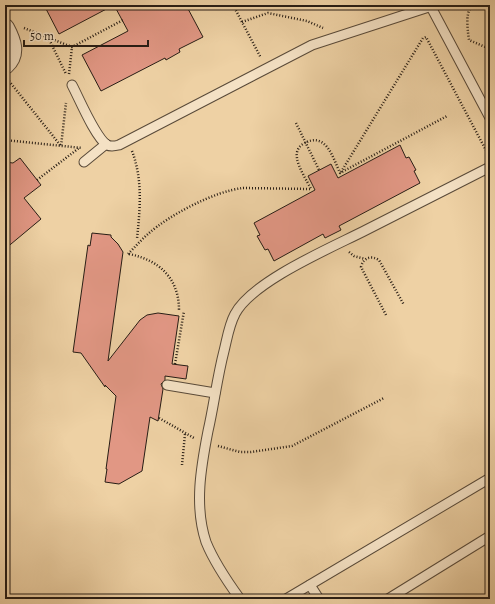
<svg xmlns="http://www.w3.org/2000/svg" width="495" height="604" font-family="Alegreya,serif">
<rect width="100%" height="100%" fill="#eed1a4"/>
<filter id="stains"><feTurbulence type="fractalNoise" baseFrequency=".005" numOctaves="4"/><feColorMatrix values="0 0 0 0 .2 0 0 0 0 .09 0 0 0 0 .02 0 0 0 .5 -.17"/></filter>
<radialGradient id="worn" r=".72"><stop offset=".6" stop-color="#630" stop-opacity="0"/><stop offset="1" stop-color="#630" stop-opacity=".3"/></radialGradient>
<!-- building -->
<g fill="#e19784" stroke="#271d15">
<polygon points="44,5 186,5 203,37 179,49 180,52 166,60 165,58 101,91 82,55 128,31 114,5 59,34"/>
<polygon points="400,145 406,158 409,157 416,170 414,171 420,183 339,226 341,230 325,238 323,234 274,261 268,249 265,250 257,236 260,235 254,223 315,190 308,176 331,164 338,178"/>
<polygon points="20,158 41,185 24,198 41,219 5,249 5,162 13,163"/>
<polygon points="92,233 111,235 111,237 118,244 123,252 108,361 140,320 147,315 158,313 179,316 172,364 188,366 186,379 165,376 165,380 161,384 163,389 158,421 150,417 142,471 119,484 105,482 107,469 106,469 116,396 105,385 105,387 81,353 73,352 88,245 90,246"/>
</g>
<g fill="none" stroke-linecap="round" stroke-linejoin="round">
<defs>
<g id="lane">
<polyline points="431,7 490,118"/>
<path d="M72 85C79 98 95 137 107 145 111 147 115 146 119 145L312 45 435 5"/>
<polyline points="84,162 106,144"/>
<polyline points="167,385 215,393"/>
<polyline points="310,585 319,599"/>
<path d="M240 599C227 581 214 562 206 542 194 506 201 467 208 431 214 405 217 378 224 351 227 339 229 325 235 314 252 281 333 247 366 230 408 209 449 188 490 167"/>
<polyline points="286,599 490,478"/>
<polyline points="388,599 490,536"/>
</g>
<path id="street" d="M5 28C12 41 17 54 5 65"/>
</defs>
<!-- lane casing -->
<use href="#lane" stroke="#594a39" stroke-width="11"/>
<!-- street casing -->
<use href="#street" stroke="#594a39" stroke-width="20"/>
<!-- path -->
<g stroke="#271d15" stroke-width="2.5" stroke-dasharray="1 2" stroke-linecap="butt">
<polyline points="233,5 261,58"/>
<path d="M481 5C478 6 473 6 471 8 465 13 468 33 469 40L490 49"/>
<polyline points="483,5 490,14"/>
<polyline points="242,22 268,13 307,21 323,28"/>
<polyline points="24,28 72,47 123,20"/>
<polyline points="48,37 66,74"/>
<polyline points="69,74 72,47"/>
<polyline points="9,81 61,146 66,103"/>
<polyline points="296,123 319,170"/>
<polyline points="5,140 82,148"/>
<path d="M132 151C143 180 140 209 137 239"/>
<polyline points="341,172 423,38 426,37 489,156"/>
<polyline points="37,180 79,148"/>
<polyline points="349,252 354,256 365,259"/>
<path d="M128 254C135 247 141 240 148 234 169 215 215 191 243 188L311 189C307 181 298 167 297 158 296 152 298 147 303 144 326 130 333 158 340 173L447 116"/>
<path d="M129 254C159 260 179 278 179 310"/>
<path d="M386 315 361 267C363 258 371 255 379 260L404 305"/>
<polyline points="175,364 184,311"/>
<polyline points="159,418 194,438"/>
<polyline points="218,446 240,452 251,452 292,446 384,398"/>
<polyline points="182,465 185,434"/>
</g>
<!-- lane -->
<use href="#lane" stroke="#f4e1c4" stroke-width="9"/>
<!-- street -->
<use href="#street" stroke="#f4e1c4" stroke-width="18"/>
</g>
<!-- margin -->
<rect width="495" height="604" fill="none" stroke="#eed1a4" stroke-width="20"/>
<rect x="6" y="6" width="483" height="592" fill="none" stroke="#271d15" stroke-width="2"/>
<rect x="10" y="10" width="475" height="584" fill="none" stroke="#271d15"/>
<!-- scale -->
<path d="M24 40v6h124v-6" fill="none" stroke="#271d15" stroke-width="2"/>
<text x="30" y="40" font-size="12" fill="#271d15" stroke="#f4e1c4" stroke-width="3" paint-order="stroke">50 m</text>
<rect width="100%" height="100%" filter="url(#stains)"/>
<rect width="100%" height="100%" fill="url(#worn)"/>
</svg>
